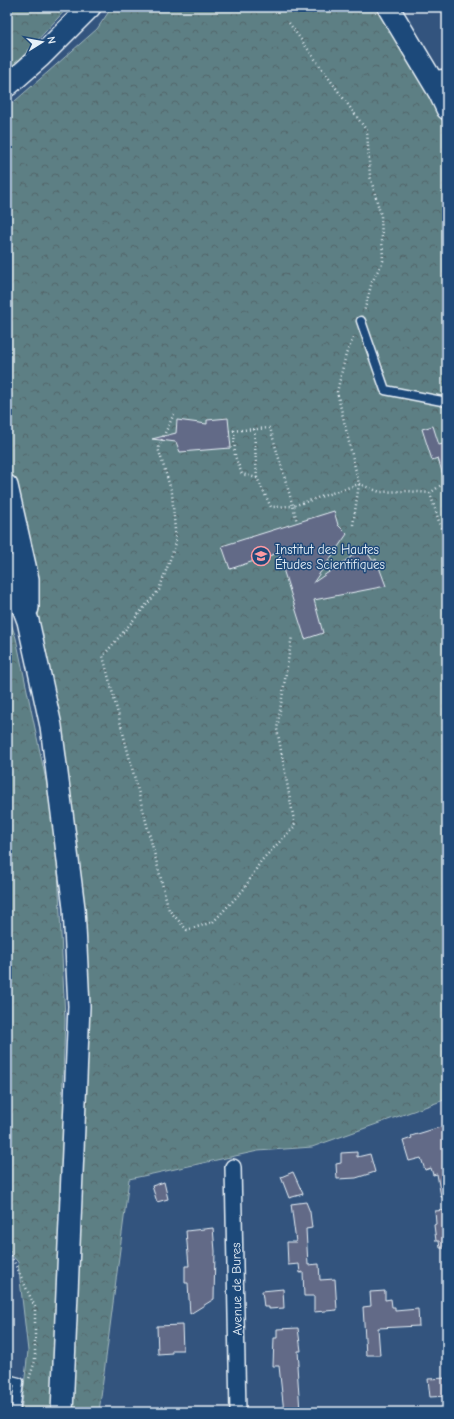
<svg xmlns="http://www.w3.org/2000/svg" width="454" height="1419" font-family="'Comic Neue',sans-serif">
<defs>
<pattern id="forest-crowns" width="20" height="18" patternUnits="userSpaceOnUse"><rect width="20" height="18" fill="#5d7f84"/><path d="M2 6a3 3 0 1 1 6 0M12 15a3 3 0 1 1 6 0" fill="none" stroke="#53666a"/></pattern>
</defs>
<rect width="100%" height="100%" fill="#33547e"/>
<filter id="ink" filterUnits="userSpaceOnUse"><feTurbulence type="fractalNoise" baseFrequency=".025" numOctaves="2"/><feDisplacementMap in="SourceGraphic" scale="8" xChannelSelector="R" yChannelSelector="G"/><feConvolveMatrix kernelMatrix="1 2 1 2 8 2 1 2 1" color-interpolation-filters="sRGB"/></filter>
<g filter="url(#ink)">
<!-- forest -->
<g fill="url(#forest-crowns)" stroke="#a2b8be">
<polygon points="7,7 68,7 22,57 7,71"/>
<polygon points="112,7 379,7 423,77 447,130 447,1099 312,1147 258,1151 129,1179 99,1412 21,1412 28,1351 18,1262 7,1250 7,612 16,638 56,828 65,1019 62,1102 86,1055 56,726 17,482 7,474 7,108 97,29"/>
</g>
<!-- building -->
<g fill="#626a87" stroke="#e8f1f8">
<polygon points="228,418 231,448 180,452 176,442 152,439 176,433 177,420 207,424 207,420"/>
<polygon points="433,426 439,445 447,443 447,479 444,479 438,458 432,460 422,429"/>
<polygon points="334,511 338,525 347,534 313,583 364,548 373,561 376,559 386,586 314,600 323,633 305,639 278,553 230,569 222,546"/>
<polygon points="447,1125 447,1196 441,1197 437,1174 433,1175 431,1168 425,1170 421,1158 409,1161 403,1141 412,1138 411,1136"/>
<polygon points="357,1152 357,1157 370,1154 375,1172 356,1178 337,1179 336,1164 341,1163 341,1153"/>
<polygon points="293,1172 303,1194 289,1198 281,1177"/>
<polygon points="164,1182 168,1199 157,1202 152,1186"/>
<polygon points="306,1202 310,1212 312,1228 306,1229 308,1265 319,1264 320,1280 335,1279 337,1310 314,1312 314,1296 304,1296 303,1272 300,1273 299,1264 288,1265 287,1242 296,1242 291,1204"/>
<polygon points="447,1210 447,1248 440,1248 439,1241 436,1241 434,1225 436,1224 435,1211"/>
<polygon points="213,1228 215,1251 214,1299 190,1314 188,1283 185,1283 185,1266 189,1266 186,1231"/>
<polygon points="283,1289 284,1308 269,1309 269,1307 264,1307 262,1291"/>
<polygon points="385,1291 385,1300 391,1299 392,1307 395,1307 395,1311 418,1309 419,1326 378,1328 380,1355 366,1355 363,1307 371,1306 370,1292"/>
<polygon points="182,1325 183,1350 172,1350 172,1353 158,1354 157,1326"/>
<polygon points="298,1328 301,1351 298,1351 299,1365 297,1365 300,1412 284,1412 279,1366 273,1366 274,1338 277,1338 277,1329"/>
<polygon points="447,1378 447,1396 430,1397 428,1379"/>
</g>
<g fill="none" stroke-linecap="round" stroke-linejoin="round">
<defs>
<g id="service">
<polyline points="361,321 385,390 447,402"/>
<polyline points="7,1379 19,1382 15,1412"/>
</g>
<g id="minor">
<polyline points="431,79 447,77"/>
<polyline points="233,1167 238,1412"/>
</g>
<g id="secondary">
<polyline points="388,7 439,92 447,109"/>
<polyline points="7,86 40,57 90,7"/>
<polyline points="7,486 28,579 28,608"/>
<polyline points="7,565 28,621 51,726 74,908 79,1006 62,1412"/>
</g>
</defs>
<!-- service casing -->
<use href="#service" stroke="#e8f1f8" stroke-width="11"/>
<!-- minor casing -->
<use href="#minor" stroke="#e8f1f8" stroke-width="18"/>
<!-- secondary casing -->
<use href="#secondary" stroke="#e8f1f8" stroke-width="24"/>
<!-- path -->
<g stroke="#e8f1f8" stroke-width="2.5" stroke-dasharray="1 3" stroke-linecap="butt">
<polyline points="289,23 367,131 370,176 381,216 383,261 372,282 364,312"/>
<polyline points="174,414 158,448 172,493 176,543 159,590 103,656 169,910 187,930 213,922 244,889 261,861 295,826 277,729 292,636"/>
<polyline points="254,429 257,478 271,507 293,506 297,522"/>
<polyline points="234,430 235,456 242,474 257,478"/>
<polyline points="229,431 270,428 293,506 359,484 380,492 407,491 430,493 447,481"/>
<polyline points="430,493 442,531 447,530"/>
<polyline points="353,525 359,484 337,392 346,354 354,337"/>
<polyline points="7,1240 9,1251 35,1307 35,1361 29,1379"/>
</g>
<!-- service -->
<use href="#service" stroke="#1f4a7a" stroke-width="8"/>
<!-- minor -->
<use href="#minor" stroke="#1f4a7a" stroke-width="15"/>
<!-- secondary -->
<use href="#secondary" stroke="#1f4a7a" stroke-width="21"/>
</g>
</g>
<!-- icons -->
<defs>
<symbol id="university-ring" viewBox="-11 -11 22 22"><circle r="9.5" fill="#1f4a7a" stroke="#ff9aa2" stroke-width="1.5"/><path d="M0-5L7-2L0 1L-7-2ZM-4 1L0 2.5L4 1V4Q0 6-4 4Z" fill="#ff9aa2"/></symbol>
</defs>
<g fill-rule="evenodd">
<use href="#university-ring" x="250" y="545" width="22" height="22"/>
</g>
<g text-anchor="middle" stroke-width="3" stroke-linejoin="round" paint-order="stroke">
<!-- poi labels -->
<g font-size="13" fill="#e8f1f8" stroke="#1f4a7a" text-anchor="start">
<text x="275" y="554">Institut des Hautes<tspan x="275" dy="15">Études Scientifiques</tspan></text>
</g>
<!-- street labels -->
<g font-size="13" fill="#e8f1f8" stroke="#1f4a7a">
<text transform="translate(236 1289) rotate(-91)" y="5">Avenue de Bures</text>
</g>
</g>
<!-- margin -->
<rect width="454" height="1419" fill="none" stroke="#1f4a7a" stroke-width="24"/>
<rect x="12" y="12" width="430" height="1395" fill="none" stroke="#e8f1f8" stroke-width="1.5" filter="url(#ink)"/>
<!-- north arrow -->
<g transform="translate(42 42) rotate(79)" stroke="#1f4a7a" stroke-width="3" paint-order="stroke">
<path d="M0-3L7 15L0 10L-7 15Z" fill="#e8f1f8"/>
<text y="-6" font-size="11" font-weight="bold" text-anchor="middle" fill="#e8f1f8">N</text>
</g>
</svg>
